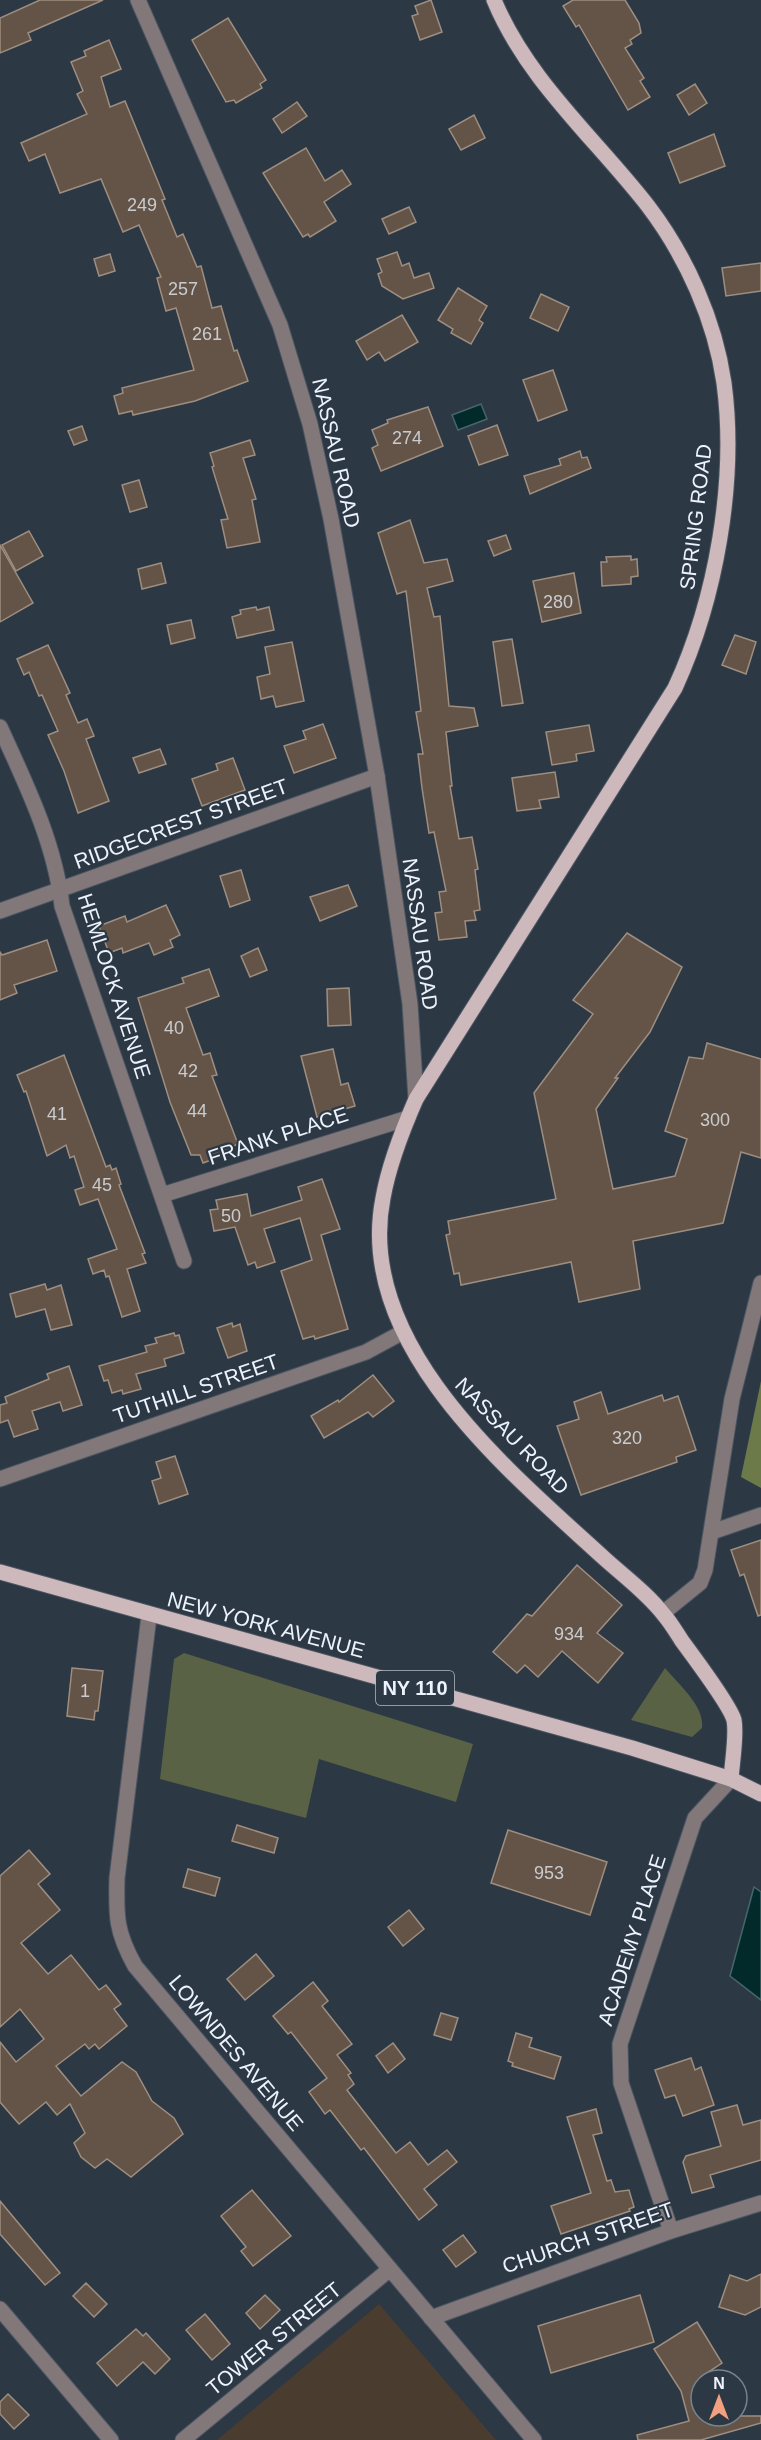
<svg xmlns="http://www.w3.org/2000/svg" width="761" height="2440" font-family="Helvetica,sans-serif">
<rect width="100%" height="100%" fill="#2d3845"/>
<!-- education -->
<polygon fill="#4a3c2e" points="379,2304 496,2440 217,2440"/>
<!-- green -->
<g fill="#596244">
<polygon points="184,1653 473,1744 456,1802 319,1759 306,1818 160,1779 174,1659"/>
<path d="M665 1668C678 1684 705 1706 702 1728L692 1737 631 1720Z"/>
</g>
<!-- forest -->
<polygon fill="#6c7949" points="761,1381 761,1488 741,1477"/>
<!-- water -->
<g fill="#022a2b" stroke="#48666a" stroke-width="1.5">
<polygon points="481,404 487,419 458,430 452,415"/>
<polygon points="754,1887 761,1892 761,2000 730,1976"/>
</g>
<!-- building -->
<g fill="#635447" stroke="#9e8e80" stroke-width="1.5">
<polygon points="40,0 103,0 28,33 31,40 0,53 0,18"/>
<polygon points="431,0 442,32 420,40 412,16 418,14 415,6"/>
<polygon points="573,0 625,0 639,23 641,33 630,40 632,44 625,48 644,78 640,81 650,97 628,110 579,25 576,27 563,6"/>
<polygon points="228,18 266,80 260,84 262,88 236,103 234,100 226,102 192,40"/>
<polygon points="109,40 121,69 101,77 110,107 125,101 165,199 162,200 177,237 183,234 197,267 201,266 212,308 221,306 234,351 237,350 248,381 195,401 133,415 132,411 119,414 114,396 123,393 122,388 194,370 176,308 166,311 157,278 161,277 139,225 123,232 101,179 60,193 45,154 29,161 21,143 87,114 77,94 83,91 71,62 86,56 84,51"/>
<polygon points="695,84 707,103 689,115 677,95"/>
<polygon points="297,102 307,116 282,133 273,119"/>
<polygon points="474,115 485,138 461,150 449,129"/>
<polygon points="714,134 725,166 680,183 668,153"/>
<polygon points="306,148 325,181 342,170 351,184 324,202 336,221 310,237 308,234 303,237 263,173"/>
<polygon points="409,207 416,222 389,234 382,219"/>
<polygon points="397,252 402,266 409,263 414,278 429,273 434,288 403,299 382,286 378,274 382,272 377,259"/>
<polygon points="110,254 115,271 99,276 94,259"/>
<polygon points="761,263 761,291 726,296 722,268"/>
<polygon points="458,288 487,306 479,320 483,323 471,344 451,333 453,329 438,320"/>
<polygon points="541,294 569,307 558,331 530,318"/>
<polygon points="402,315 418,342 385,361 379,352 367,360 356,341"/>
<polygon points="553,370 567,410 538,421 523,380"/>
<polygon points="428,407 443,446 381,471 372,448 378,445 372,430 388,423 387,420"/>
<polygon points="497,425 508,455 479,465 468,436"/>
<polygon points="82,426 87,440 74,445 68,431"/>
<polygon points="250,440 255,455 243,458 256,499 252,500 260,542 227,548 221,520 228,519 212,467 214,466 210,453"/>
<polygon points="580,451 582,458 587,457 591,468 530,494 524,476 561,465 559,459"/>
<polygon points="139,480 147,507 130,512 122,485"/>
<polygon points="410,520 424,563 447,559 453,581 427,588 434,617 440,616 449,706 474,708 478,726 446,732 452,786 450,786 459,839 472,837 478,869 475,870 480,910 474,911 476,920 465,921 467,937 439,940 435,913 442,912 439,892 446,891 434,832 429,833 422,788 418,754 423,754 416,712 421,711 406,591 397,594 378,533"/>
<polygon points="29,531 43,556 16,571 2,545"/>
<polygon points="506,535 511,549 494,556 488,541"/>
<polygon points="0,545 33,603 0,622"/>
<polygon points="631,556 631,560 637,559 638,576 631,577 631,584 602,586 601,562 607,562 606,557"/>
<polygon points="161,563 166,583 142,589 138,569"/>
<polygon points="574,573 581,613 542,622 533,581"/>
<polygon points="256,607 257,610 269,607 274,630 237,638 232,617 241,614 240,610"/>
<polygon points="191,620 195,638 171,644 167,625"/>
<polygon points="735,635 756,642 746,674 722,665"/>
<polygon points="512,639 523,703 502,706 493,642"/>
<polygon points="292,642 304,701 276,707 273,696 261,699 257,677 270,674 265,647"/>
<polygon points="48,645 70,693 66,695 78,723 87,719 94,736 86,739 109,801 78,813 64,771 48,735 58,731 42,695 39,696 29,672 24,675 17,659"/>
<polygon points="323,724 336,758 294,773 284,746 306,739 303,731"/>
<polygon points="589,725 594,751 576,754 577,761 552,765 546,732"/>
<polygon points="160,749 166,764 139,773 133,758"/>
<polygon points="233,758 245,790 202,806 192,779 218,770 216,764"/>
<polygon points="555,772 559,797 539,800 541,808 517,811 512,778"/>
<polygon points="241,870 250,900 230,907 220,876"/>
<polygon points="348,885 357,906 320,921 310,897"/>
<polygon points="166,905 180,935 170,940 173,947 154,955 149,943 123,953 122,948 109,953 99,926 125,916 127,922"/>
<polygon points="627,933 682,967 650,1032 615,1078 618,1078 596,1109 613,1189 675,1176 687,1139 665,1131 689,1057 703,1059 707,1043 761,1059 761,1158 741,1152 723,1223 633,1241 640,1289 579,1302 571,1262 461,1285 459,1273 454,1274 446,1235 450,1234 448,1221 556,1199 534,1093 593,1014 573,1000"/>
<polygon points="47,940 57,971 14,985 17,993 0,1000 0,952 2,955"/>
<polygon points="258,948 267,970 250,977 241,956"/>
<polygon points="209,969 219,996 186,1008 203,1055 210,1053 217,1075 212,1076 238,1144 231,1147 233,1152 203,1163 200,1155 191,1155 170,1102 138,998 184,983 182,978"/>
<polygon points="349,988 351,1025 328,1026 327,989"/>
<polygon points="333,1049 341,1085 348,1083 355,1106 317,1117 301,1056"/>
<polygon points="64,1055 106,1167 110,1165 112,1170 116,1168 121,1184 119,1185 145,1253 142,1254 146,1263 127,1269 140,1311 122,1317 109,1276 106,1277 104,1270 93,1274 88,1259 117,1249 98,1199 80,1205 75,1190 84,1187 74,1156 70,1158 66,1145 47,1156 26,1091 24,1092 17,1075"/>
<polygon points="322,1179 340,1229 321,1235 348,1329 315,1339 314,1336 303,1339 281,1271 312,1260 300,1218 264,1229 275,1262 257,1268 255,1262 248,1265 235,1227 214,1231 210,1210 218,1209 216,1200 247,1194 251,1216 302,1200 298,1187"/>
<polygon points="45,1284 47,1290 61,1285 72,1325 51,1330 45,1309 16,1317 10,1294"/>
<polygon points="232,1323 233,1327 240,1324 247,1351 228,1358 217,1328"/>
<polygon points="174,1333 175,1336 179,1335 184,1353 164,1359 166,1366 136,1374 141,1389 123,1394 122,1390 112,1393 108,1380 104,1381 99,1366 147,1352 145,1346 157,1343 155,1338"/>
<polygon points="69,1366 82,1405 63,1411 60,1402 32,1411 38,1429 14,1437 8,1420 0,1423 0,1405 7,1403 5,1397 49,1379 47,1374"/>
<polygon points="373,1375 394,1401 373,1417 368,1412 324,1438 311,1416 338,1400 339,1402"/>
<polygon points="601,1392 608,1414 662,1395 664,1401 678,1396 696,1450 676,1457 677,1462 581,1495 557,1426 579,1419 574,1402"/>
<polygon points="175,1456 188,1494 159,1504 152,1481 161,1478 156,1462"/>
<polygon points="761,1540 761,1615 758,1616 744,1574 740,1576 731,1550"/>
<polygon points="577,1565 622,1605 597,1633 623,1653 598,1683 562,1651 538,1677 525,1665 517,1673 493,1652 527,1614 532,1616"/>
<polygon points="72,1668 103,1671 98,1711 95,1711 94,1720 67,1716"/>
<polygon points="237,1825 278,1838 274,1853 232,1841"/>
<polygon points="508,1830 607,1862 590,1915 491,1883"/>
<polygon points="29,1850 50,1874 38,1884 60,1910 21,1943 48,1974 71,1955 99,1990 106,1985 121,2004 114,2009 127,2026 99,2049 95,2044 89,2049 85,2044 56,2066 81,2096 122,2062 136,2072 152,2101 174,2118 183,2134 131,2177 107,2159 95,2168 81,2157 74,2143 85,2133 70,2104 57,2115 46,2102 19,2124 0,2102 0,2042 16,2062 44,2039 20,2009 0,2027 0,1876"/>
<polygon points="188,1869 220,1878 215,1896 183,1887"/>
<polygon points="409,1910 424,1929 403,1946 388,1927"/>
<polygon points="256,1954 274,1976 245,2000 227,1979"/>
<polygon points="313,1982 328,2001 322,2006 352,2044 337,2055 351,2073 348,2075 354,2084 347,2090 396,2153 410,2142 428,2165 447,2150 457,2162 424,2189 437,2205 419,2220 364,2148 361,2150 330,2110 325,2114 309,2092 327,2078 291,2032 288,2034 273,2016"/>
<polygon points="441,2013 458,2018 451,2040 434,2035"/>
<polygon points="516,2033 532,2038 529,2047 561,2057 554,2079 512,2066 513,2063 508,2061"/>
<polygon points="393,2043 405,2059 388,2073 376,2056"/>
<polygon points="691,2058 695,2070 701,2067 714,2105 683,2116 675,2095 665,2098 655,2070"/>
<polygon points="737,2105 743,2125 761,2120 761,2160 710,2175 714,2187 692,2193 683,2162 686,2156 721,2146 711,2112"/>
<polygon points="596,2109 602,2133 593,2135 607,2181 611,2180 615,2192 629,2190 634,2207 629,2209 630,2211 561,2234 551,2206 591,2193 567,2117"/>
<polygon points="252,2190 291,2236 253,2266 241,2251 246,2247 221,2216"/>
<polygon points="0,2201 60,2273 45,2285 0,2234"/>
<polygon points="463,2235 476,2252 456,2267 443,2250"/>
<polygon points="761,2274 761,2307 745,2315 719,2307 730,2275 747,2281"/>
<polygon points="86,2283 107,2304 94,2317 73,2296"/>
<polygon points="265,2295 280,2310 260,2329 246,2313"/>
<polygon points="640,2295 654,2342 551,2373 538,2326"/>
<polygon points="205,2314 230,2344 212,2360 186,2330"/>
<polygon points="697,2322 722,2363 701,2377 701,2416 761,2416 761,2423 701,2440 638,2440 637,2435 689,2421 681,2391 654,2349"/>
<polygon points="136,2329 143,2336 146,2333 170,2359 155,2374 143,2362 117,2386 97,2363"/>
<polygon points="8,2394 29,2415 14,2429 0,2414 0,2402"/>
</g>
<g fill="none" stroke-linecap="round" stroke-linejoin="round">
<defs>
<g id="minor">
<polyline points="138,0 280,325 310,424 331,519 377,776 410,1004 416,1099"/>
<path d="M0 727C26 784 55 843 62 906L184 1261"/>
<polyline points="0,911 377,776"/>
<polyline points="162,1195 408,1118"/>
<polyline points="0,1479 366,1352 403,1332"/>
<polyline points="712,1532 761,1515"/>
<polyline points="663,1613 700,1583 705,1570 732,1399 761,1283"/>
<path d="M149 1616 117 1878C116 1917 116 1932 135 1966L534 2440"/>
<polyline points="671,2231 621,2083 620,2044 695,1818 731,1779"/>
<polyline points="0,2309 111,2440"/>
<polyline points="431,2318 671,2231 761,2203"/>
<polyline points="183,2440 390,2269"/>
</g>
<g id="major">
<path d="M494 0C527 80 596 139 648 206 686 256 715 320 724 383 737 481 716 599 675 688L416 1099C402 1131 389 1164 383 1198 354 1345 509 1471 605 1559 625 1577 648 1594 664 1615 671 1623 676 1632 682 1641 693 1656 730 1705 734 1720 737 1735 732 1763 731 1779"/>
<polyline points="0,1572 632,1748 731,1779 761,1794"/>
</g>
</defs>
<!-- minor casing -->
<use href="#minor" stroke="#4c5662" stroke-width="17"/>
<!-- major casing -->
<use href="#major" stroke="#4c5662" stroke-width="17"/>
<!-- minor -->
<use href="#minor" stroke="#82787a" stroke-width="15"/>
<!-- major -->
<use href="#major" stroke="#cdb8bc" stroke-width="15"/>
</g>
<g text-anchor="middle" stroke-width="4.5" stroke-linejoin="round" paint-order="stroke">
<!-- number labels -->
<g font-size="18" fill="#cacbcf">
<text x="142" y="211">249</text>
<text x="183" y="295">257</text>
<text x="207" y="340">261</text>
<text x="407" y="444">274</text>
<text x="558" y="608">280</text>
<text x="174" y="1034">40</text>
<text x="188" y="1077">42</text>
<text x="197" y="1117">44</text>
<text x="57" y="1120">41</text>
<text x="715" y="1126">300</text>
<text x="102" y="1191">45</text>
<text x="231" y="1222">50</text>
<text x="627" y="1444">320</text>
<text x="569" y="1640">934</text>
<text x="85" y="1697">1</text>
<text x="549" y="1879">953</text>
</g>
<!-- shield labels -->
<rect fill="#2d3845" stroke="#b3bbc5" stroke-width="1.5" x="376" y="1671" width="78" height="34" rx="4.5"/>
<g font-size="20" font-weight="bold" fill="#ecf3fc">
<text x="415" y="1695">NY 110</text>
</g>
<!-- street labels -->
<g font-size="21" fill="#ecf3fc" stroke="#2d3845">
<text transform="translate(336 453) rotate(77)" y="7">NASSAU ROAD</text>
<text transform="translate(696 517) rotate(-83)" y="7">SPRING ROAD</text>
<text transform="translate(181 824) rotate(-20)" y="7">RIDGECREST STREET</text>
<text transform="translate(420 934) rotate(82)" y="7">NASSAU ROAD</text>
<text transform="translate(114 986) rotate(72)" y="7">HEMLOCK AVENUE</text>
<text transform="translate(278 1136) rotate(-18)" y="7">FRANK PLACE</text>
<text transform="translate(196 1389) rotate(-19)" y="7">TUTHILL STREET</text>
<text transform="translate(512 1436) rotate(46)" y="7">NASSAU ROAD</text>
<text transform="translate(266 1625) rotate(15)" y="7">NEW YORK AVENUE</text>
<text transform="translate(632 1940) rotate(-72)" y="7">ACADEMY PLACE</text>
<text transform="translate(236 2053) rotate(50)" y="7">LOWNDES AVENUE</text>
<text transform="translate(588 2238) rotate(-19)" y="7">CHURCH STREET</text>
<text transform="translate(274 2339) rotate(-39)" y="7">TOWER STREET</text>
</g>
</g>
<!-- north arrow -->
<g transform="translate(719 2398)"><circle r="28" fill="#2d3845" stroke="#79838e" stroke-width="1.5"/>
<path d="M0-4.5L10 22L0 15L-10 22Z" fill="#f2a07f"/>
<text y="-9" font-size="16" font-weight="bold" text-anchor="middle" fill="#ecf3fc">N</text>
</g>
</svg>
